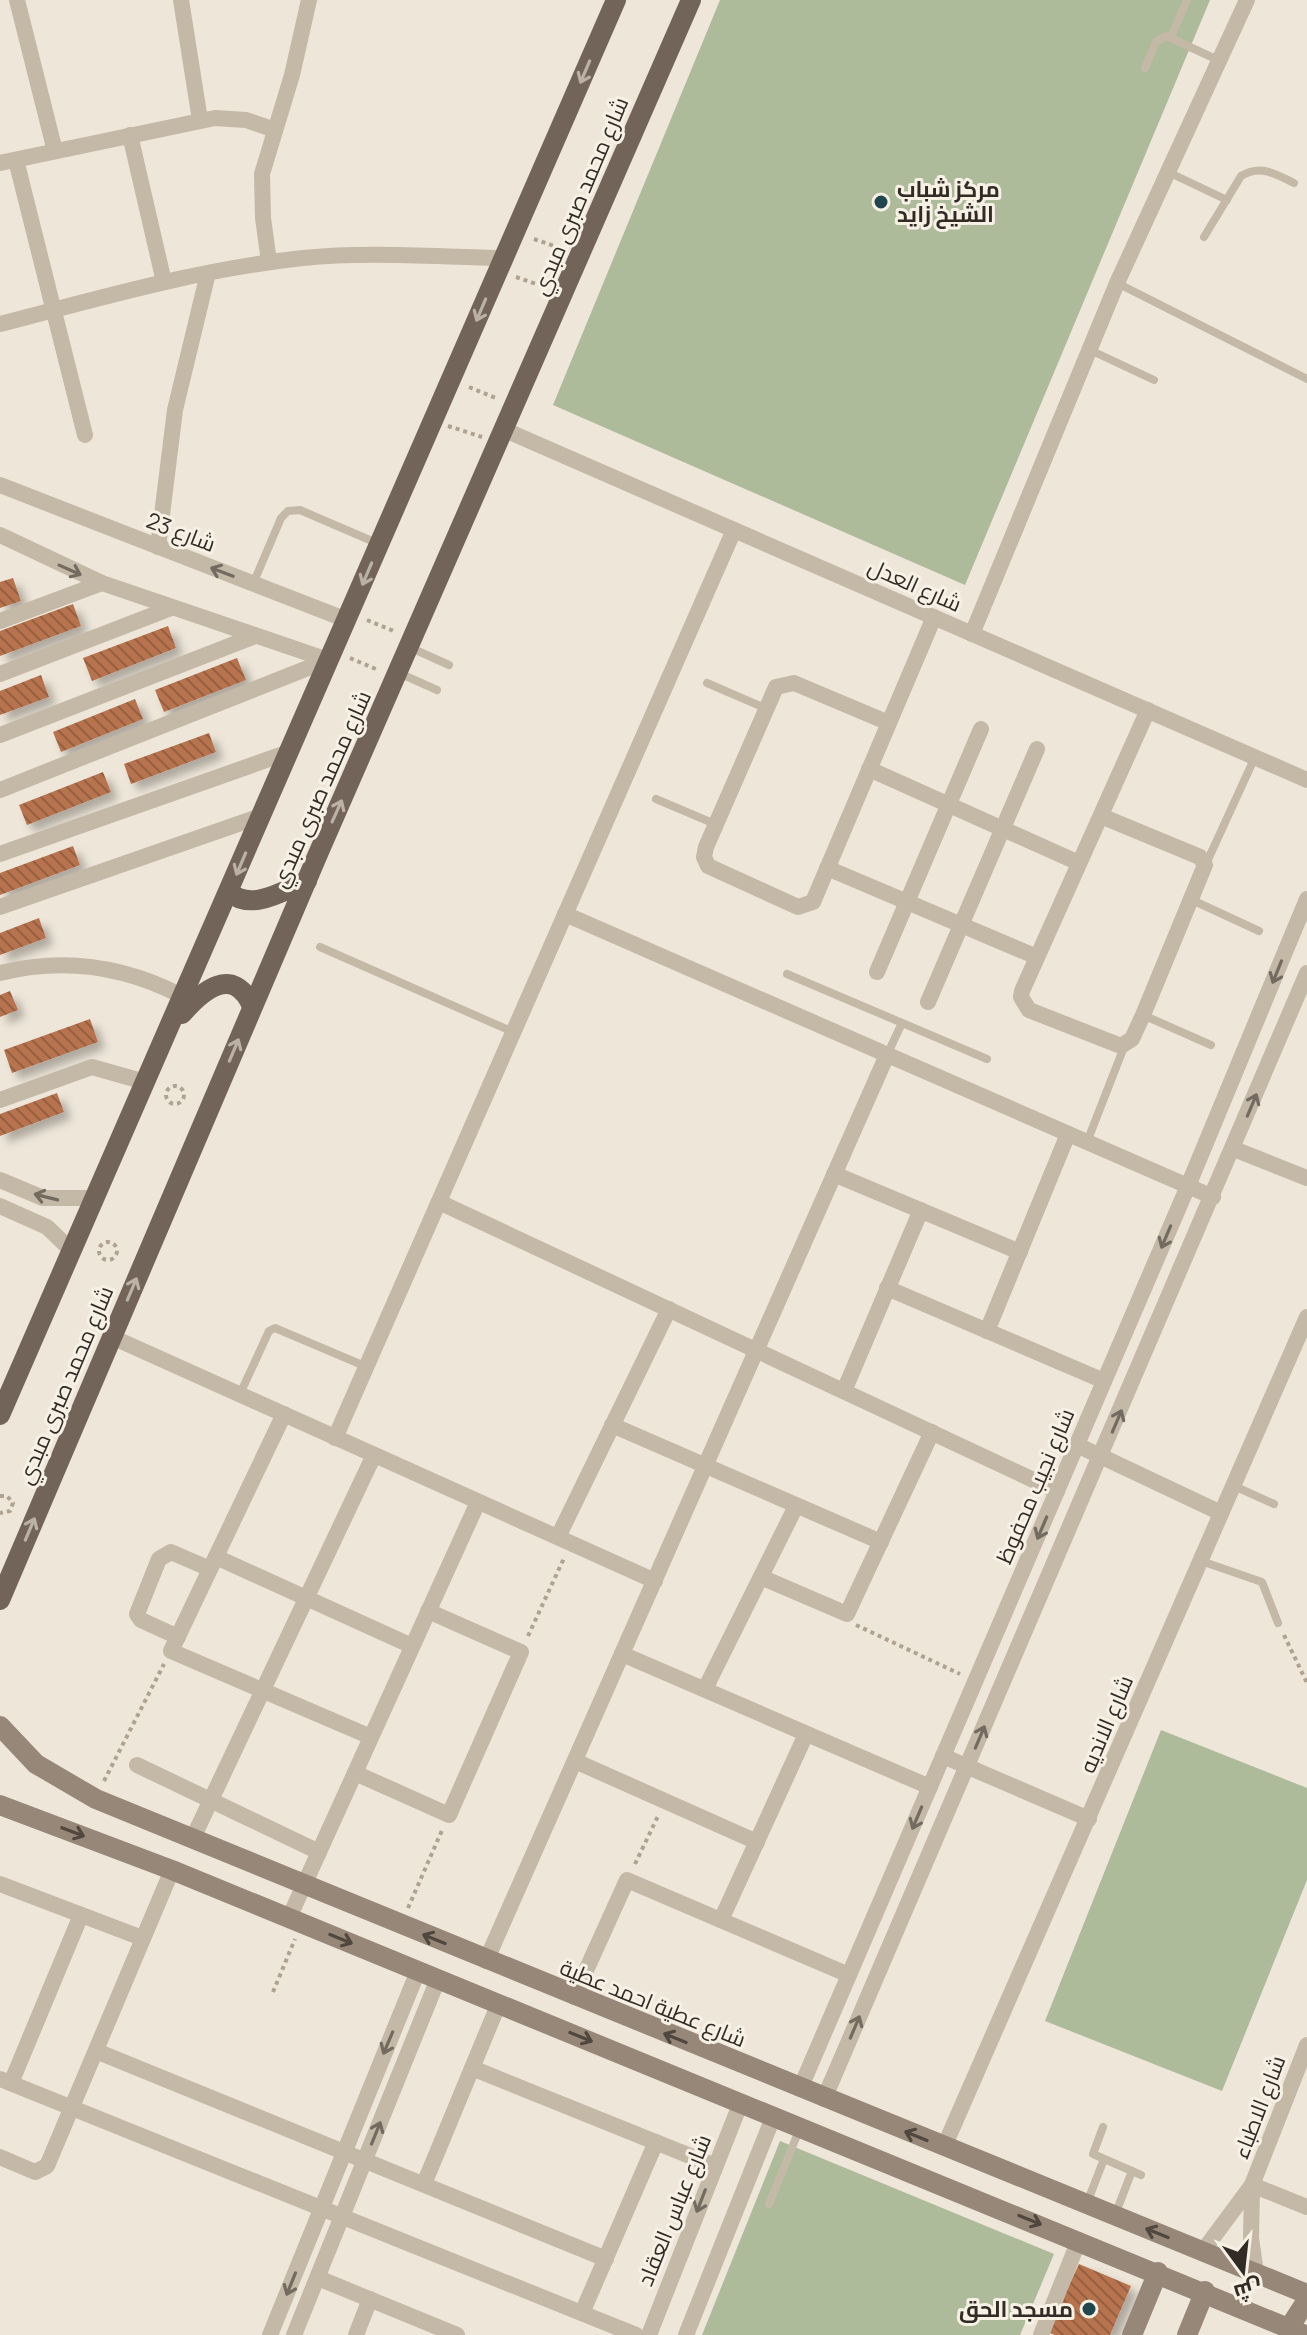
<svg xmlns="http://www.w3.org/2000/svg" width="1307" height="2335" font-family="Manrope,Cairo,sans-serif">
<defs>
<pattern id="building-back-hatch" width="6" height="6" patternUnits="userSpaceOnUse" patternTransform="scale(2)"><rect width="6" height="6" fill="#b7734e"/><path d="M-1 5l2 2M0 0l6 6M5-1l2 2" fill="none" stroke="#955f41"/></pattern>
<filter id="shadow"><feDropShadow dx="7" dy="7" stdDeviation="4" flood-color="#0004"/></filter>
</defs>
<rect width="100%" height="100%" fill="#eee6d9"/>
<!-- green -->
<g fill="#adbb9b">
<polygon points="720,0 1210,0 965,585 553,405"/>
<polygon points="1161,1730 1307,1788 1307,1880 1222,2091 1045,2021"/>
<polygon points="780,2141 1054,2254 1020,2335 702,2335"/>
</g>
<!-- building -->
<g fill="url(#building-back-hatch)" filter="url(#shadow)">
<polygon points="13,578 21,601 0,608 0,582"/>
<polygon points="73,604 81,626 0,656 0,631"/>
<polygon points="168,626 176,648 92,681 83,658"/>
<polygon points="237,658 246,680 164,712 155,690"/>
<polygon points="41,675 49,697 0,715 0,691"/>
<polygon points="135,699 143,719 61,752 53,732"/>
<polygon points="209,733 216,752 131,784 124,764"/>
<polygon points="103,772 111,792 27,825 19,805"/>
<polygon points="73,846 80,865 0,895 0,873"/>
<polygon points="39,918 46,938 0,955 0,933"/>
<polygon points="10,991 18,1010 0,1017 0,995"/>
<polygon points="90,1019 98,1042 12,1073 4,1050"/>
<polygon points="57,1093 64,1112 0,1136 0,1114"/>
<polygon points="1079,2264 1131,2286 1110,2335 1055,2335 1047,2332"/>
</g>
<g fill="none" stroke-linecap="round" stroke-linejoin="round">
<!-- path -->
<g stroke="#b0a291" stroke-width="4" stroke-dasharray="4 4" stroke-linecap="butt">
<polyline points="534,239 563,249"/>
<polyline points="516,277 545,287"/>
<polyline points="469,387 498,399"/>
<polyline points="448,426 482,437"/>
<polyline points="367,620 396,632"/>
<polyline points="350,658 378,670"/>
<circle cx="175" cy="1095" r="9"/>
<circle cx="108" cy="1251" r="9"/>
<polyline points="0,1496 7,1496 13,1503 10,1511 0,1513"/>
<polyline points="856,1625 960,1674"/>
<polyline points="1284,1635 1307,1683"/>
<polyline points="528,1636 565,1556"/>
<polyline points="104,1781 164,1664"/>
<polyline points="635,1864 659,1814"/>
<polyline points="408,1908 443,1828"/>
<polyline points="273,1992 295,1939"/>
</g>
<!-- lane -->
<g stroke="#c4b8a7" stroke-width="8">
<polyline points="1171,37 1187,0"/>
<polyline points="1145,68 1156,42 1166,36 1218,60"/>
<polyline points="1168,172 1227,200"/>
<path d="M1204 237 1241 176C1261 164 1275 174 1294 183"/>
<polyline points="1117,283 1307,379"/>
<polyline points="1090,350 1154,380"/>
<polyline points="253,584 281,518 288,511 300,510 379,544"/>
<polyline points="409,647 449,665"/>
<polyline points="399,673 437,690"/>
<polyline points="707,683 765,708"/>
<polyline points="656,799 715,824"/>
<polyline points="1206,864 1255,757"/>
<polyline points="1192,900 1259,931"/>
<polyline points="320,947 513,1032"/>
<polyline points="787,974 987,1059"/>
<polyline points="1143,1015 1211,1045"/>
<polyline points="887,1055 902,1023"/>
<polyline points="1087,1142 1124,1047"/>
<polyline points="240,1394 269,1331 275,1328 367,1367"/>
<polyline points="1234,1486 1274,1504"/>
<polyline points="1201,1561 1262,1582 1278,1623"/>
<polyline points="1103,2127 1093,2154 1141,2175"/>
<polyline points="1087,2203 1104,2159"/>
<polyline points="769,2204 800,2128"/>
<polyline points="1115,2215 1132,2171"/>
</g>
<!-- street -->
<g stroke="#c4b8a7" stroke-width="16">
<polyline points="17,0 55,151"/>
<polyline points="181,0 200,120"/>
<polyline points="130,135 164,282"/>
<polyline points="16,160 85,435"/>
<polyline points="0,163 215,118 246,120 275,130"/>
<polyline points="269,262 263,218 262,174 292,75 309,0"/>
<path d="M0 324C100 298 200 269 303 258 369 251 438 257 504 258"/>
<polyline points="505,430 1307,780"/>
<polyline points="0,485 347,620"/>
<polyline points="0,535 102,583 328,660"/>
<polyline points="158,547 175,410 208,273"/>
<polyline points="0,621 102,583"/>
<polyline points="972,634 1117,283 1247,0"/>
<polyline points="0,674 171,608"/>
<polyline points="889,723 794,683 776,687 706,847 704,857 708,866 798,907 813,902 934,617"/>
<polyline points="0,735 255,636"/>
<polyline points="869,769 1079,863"/>
<polyline points="0,790 328,660"/>
<polyline points="1101,816 1200,857 1205,865 1143,1015 1132,1039 1121,1046 1029,1010 1021,997 1022,991 1148,710"/>
<polyline points="0,854 289,752"/>
<polyline points="827,868 1037,957"/>
<polyline points="0,907 261,816"/>
<polyline points="565,914 1213,1197"/>
<polyline points="877,972 981,729"/>
<path d="M0 973C64 957 124 966 182 996"/>
<polyline points="928,1002 1037,749"/>
<polyline points="0,1100 92,1067 145,1082"/>
<polyline points="1234,1149 1307,1178"/>
<polyline points="834,1174 1020,1252"/>
<polyline points="0,1180 43,1198 95,1198"/>
<polyline points="439,1202 1057,1491"/>
<polyline points="0,1206 47,1227 72,1251"/>
<polyline points="887,1288 1104,1381"/>
<polyline points="987,1331 1068,1134"/>
<polyline points="112,1337 655,1581"/>
<polyline points="844,1391 921,1210"/>
<polyline points="284,1414 171,1651 371,1737"/>
<polyline points="612,1425 881,1542"/>
<polyline points="335,1438 734,530"/>
<polyline points="1077,1445 1221,1513"/>
<polyline points="558,1537 669,1309"/>
<polyline points="216,1557 412,1646"/>
<polyline points="761,1577 847,1614 932,1432"/>
<polyline points="178,1637 141,1620 137,1614 159,1559 171,1552 210,1569"/>
<polyline points="622,1654 930,1787"/>
<polyline points="705,1689 796,1506"/>
<polyline points="943,1756 1089,1819"/>
<polyline points="575,1761 757,1842"/>
<polyline points="137,1765 319,1852"/>
<polyline points="355,1773 449,1815 521,1652 428,1611"/>
<polyline points="192,1840 374,1455"/>
<polyline points="0,1884 142,1938"/>
<polyline points="289,1918 478,1502"/>
<polyline points="721,1920 806,1734"/>
<polyline points="486,1961 887,1055"/>
<polyline points="574,1997 627,1880 849,1975"/>
<polyline points="96,2051 606,2259"/>
<polyline points="472,2068 715,2166"/>
<polyline points="0,2079 636,2335"/>
<polyline points="11,2083 81,1915"/>
<polyline points="800,2089 1188,1186 1307,899"/>
<polyline points="824,2099 1307,973"/>
<polyline points="944,2147 1307,1317"/>
<polyline points="0,2157 35,2172 47,2166 172,1870"/>
<polyline points="424,2184 499,2003"/>
<polyline points="1252,2185 1307,2207"/>
<polyline points="1252,2187 1251,2238 1256,2273"/>
<polyline points="1203,2251 1252,2185 1307,2045"/>
<polyline points="318,2278 457,2335"/>
<polyline points="582,2313 656,2142"/>
<polyline points="270,2335 418,1971"/>
<polyline points="294,2335 438,1979"/>
<polyline points="356,2335 370,2299"/>
<polyline points="649,2335 741,2102"/>
<polyline points="686,2335 774,2115"/>
<polyline points="1041,2335 1079,2240"/>
</g>
<!-- secondary -->
<g stroke="#978779" stroke-width="20">
<polyline points="0,1726 36,1764 96,1799 1307,2294"/>
<polyline points="0,1805 172,1870 1305,2335"/>
<polyline points="1289,2328 1307,2300"/>
<polyline points="1132,2335 1158,2272"/>
<polyline points="1187,2335 1205,2291"/>
</g>
<!-- primary -->
<g stroke="#726459" stroke-width="20">
<path d="M229 892C251 912 283 891 307 881"/>
<path d="M182 1014C202 991 233 964 252 1006"/>
<polyline points="0,1415 616,0"/>
<polyline points="0,1600 318,854 691,0"/>
</g>
</g>
<!-- one-way arrows -->
<defs><path id="oneway-shaft" d="M-6 0H5M1.5-3L5.5 0L1.5 3" fill="none" stroke-width="1.6" stroke-linecap="round" stroke-linejoin="round" transform="scale(2)"/></defs>
<g stroke="#bbb1a6">
<use href="#oneway-shaft" transform="translate(585 72) rotate(113)"/>
<use href="#oneway-shaft" transform="translate(481 310) rotate(113)"/>
<use href="#oneway-shaft" transform="translate(367 574) rotate(113)"/>
<use href="#oneway-shaft" transform="translate(337 811) rotate(-66)"/>
<use href="#oneway-shaft" transform="translate(241 864) rotate(113)"/>
<use href="#oneway-shaft" transform="translate(234 1050) rotate(-67)"/>
<use href="#oneway-shaft" transform="translate(132 1289) rotate(-67)"/>
<use href="#oneway-shaft" transform="translate(30 1529) rotate(-67)"/>
</g>
<g stroke="#736a60">
<use href="#oneway-shaft" transform="translate(70 570) rotate(24)"/>
<use href="#oneway-shaft" transform="translate(222 572) rotate(-159)"/>
<use href="#oneway-shaft" transform="translate(1277 972) rotate(112)"/>
<use href="#oneway-shaft" transform="translate(1252 1105) rotate(-67)"/>
<use href="#oneway-shaft" transform="translate(46 1197) rotate(-166)"/>
<use href="#oneway-shaft" transform="translate(1166 1237) rotate(113)"/>
<use href="#oneway-shaft" transform="translate(1117 1421) rotate(-67)"/>
<use href="#oneway-shaft" transform="translate(1042 1528) rotate(113)"/>
<use href="#oneway-shaft" transform="translate(980 1737) rotate(-67)"/>
<use href="#oneway-shaft" transform="translate(917 1818) rotate(113)"/>
<use href="#oneway-shaft" transform="translate(855 2027) rotate(-67)"/>
<use href="#oneway-shaft" transform="translate(388 2043) rotate(113)"/>
<use href="#oneway-shaft" transform="translate(376 2133) rotate(-68)"/>
<use href="#oneway-shaft" transform="translate(701 2201) rotate(111)"/>
<use href="#oneway-shaft" transform="translate(291 2284) rotate(112)"/>
</g>
<g stroke="#50473f">
<use href="#oneway-shaft" transform="translate(73 1832) rotate(21)"/>
<use href="#oneway-shaft" transform="translate(341 1939) rotate(22)"/>
<use href="#oneway-shaft" transform="translate(434 1939) rotate(-158)"/>
<use href="#oneway-shaft" transform="translate(581 2037) rotate(22)"/>
<use href="#oneway-shaft" transform="translate(675 2038) rotate(-158)"/>
<use href="#oneway-shaft" transform="translate(916 2136) rotate(-158)"/>
<use href="#oneway-shaft" transform="translate(1030 2220) rotate(22)"/>
<use href="#oneway-shaft" transform="translate(1157 2233) rotate(-158)"/>
</g>
<!-- markers -->
<g fill="#21464e" stroke="#f6f0e5" stroke-width="3">
<circle cx="881" cy="202" r="8"/>
<circle cx="1089" cy="2309" r="8"/>
</g>
<g text-anchor="middle" stroke-width="6" stroke-linejoin="round" paint-order="stroke">
<!-- poi labels -->
<g font-size="22" font-weight="bold" fill="#312b26" stroke="#f6f0e5" text-anchor="start">
<text x="897" y="197">مركز شباب<tspan x="897" dy="25">الشيخ زايد</tspan></text>
<text x="1073" y="2317" text-anchor="end">مسجد الحق</text>
</g>
<!-- street labels -->
<g font-size="22" fill="#312b26" stroke="#f6f0e5">
<text transform="translate(580 196) rotate(-67)" y="8">شارع محمد صبرى مبدي</text>
<text transform="translate(181 532) rotate(21)" y="8">شارع 23</text>
<text transform="translate(915 585) rotate(24)" y="8">شارع العدل</text>
<text transform="translate(321 789) rotate(-66)" y="8">شارع محمد صبرى مبدي</text>
<text transform="translate(65 1385) rotate(-67)" y="8">شارع محمد صبرى مبدي</text>
<text transform="translate(1035 1486) rotate(-67)" y="8">شارع نجيب محفوظ</text>
<text transform="translate(1106 1724) rotate(-67)" y="8">شارع الانديه</text>
<text transform="translate(653 2003) rotate(22)" y="8">شارع عطية احمد عطية</text>
<text transform="translate(1259 2107) rotate(-69)" y="8">شارع الاطباء</text>
<text transform="translate(674 2210) rotate(-68)" y="8">شارع عباس العقاد</text>
</g>
</g>
<!-- north arrow -->
<g transform="translate(1243 2271) rotate(165)" stroke="#f6f0e5" stroke-width="6" paint-order="stroke">
<path d="M0-6L14 30L0 20L-14 30Z" fill="#312b26"/>
<text y="-12" font-size="22" font-weight="bold" text-anchor="middle" fill="#312b26">ش</text>
</g>
</svg>
